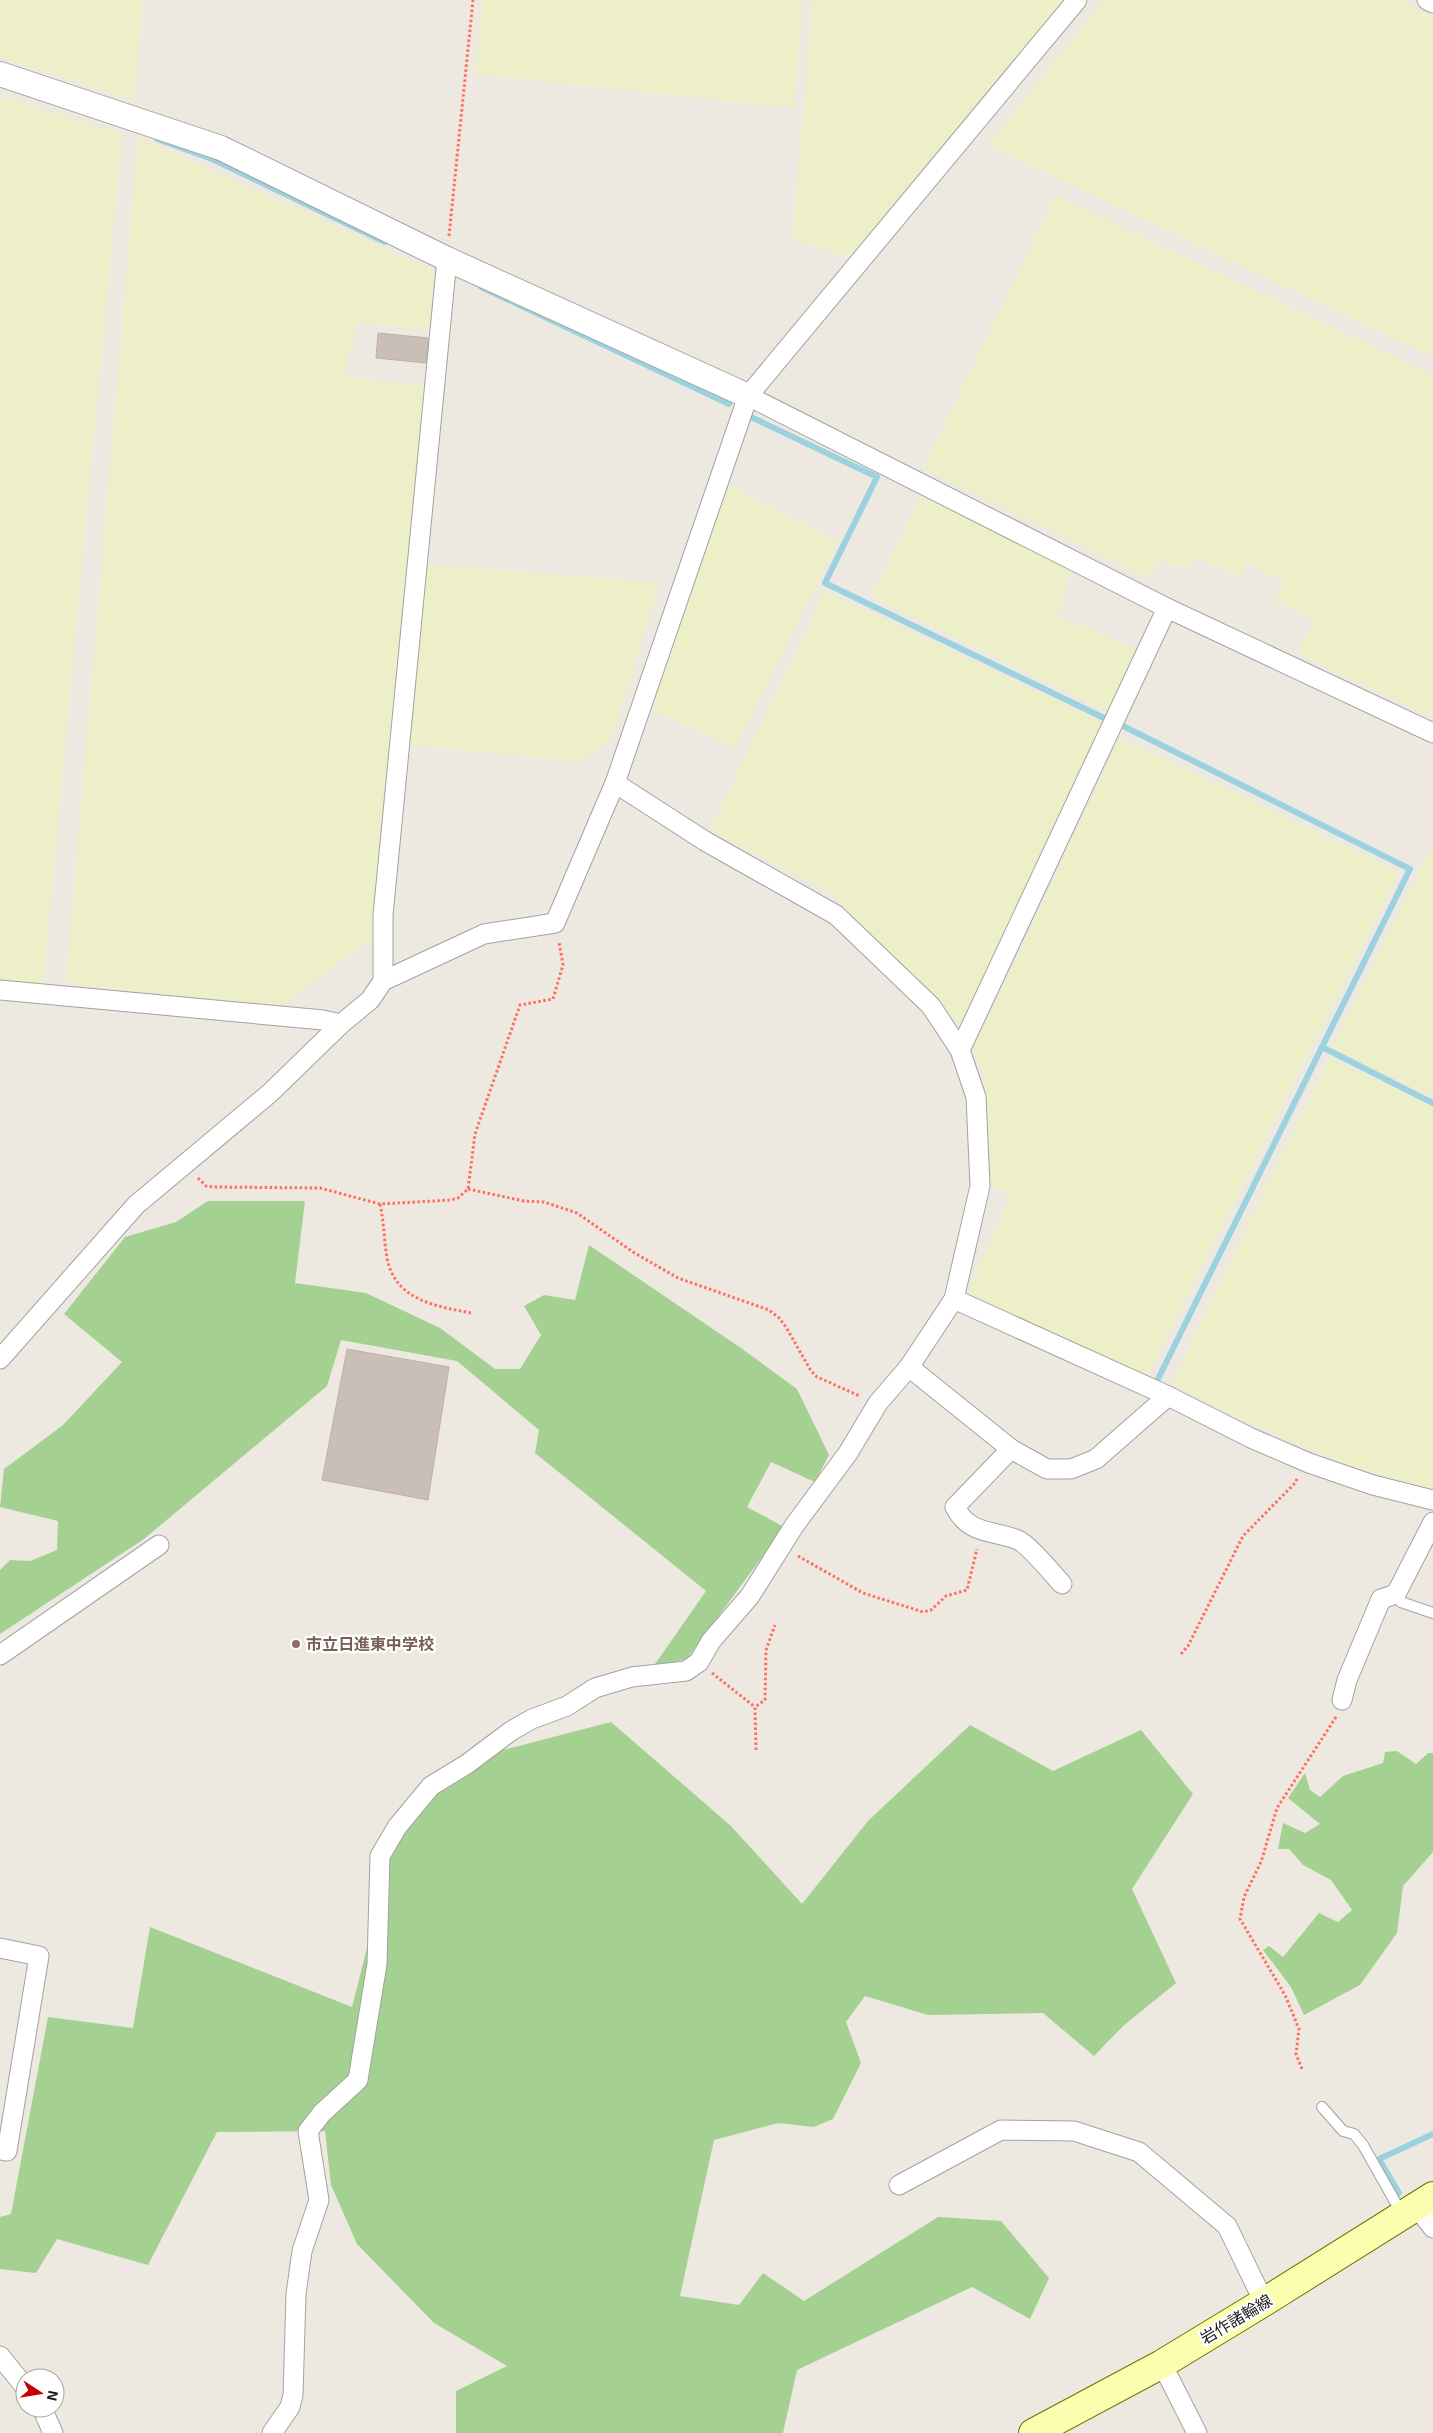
<svg xmlns="http://www.w3.org/2000/svg" width="1433" height="2433" font-family="'Exo 2','Noto Sans JP',sans-serif">
<rect width="100%" height="100%" fill="#eee9e0"/>
<!-- farmland -->
<g fill="#edefc9">
<polygon points="0,0 143,0 134,100 0,57"/>
<polygon points="483,0 803,0 794,108 476,74"/>
<polygon points="813,0 1070,0 855,259 792,239"/>
<polygon points="1104,0 1400,0 1433,17 1433,357 988,145"/>
<polygon points="0,96 122,134 43,985 0,981"/>
<polygon points="138,137 435,271 429,330 356,322 353,350 347,356 344,377 425,386 372,939 278,1007 66,983"/>
<polygon points="1056,196 1433,375 1433,718 1297,653 1315,619 1275,600 1284,582 1247,563 1240,577 1198,558 1186,569 1160,561 1146,577 923,468"/>
<polygon points="725,484 838,541 735,748 649,708"/>
<polygon points="922,493 1072,565 1057,619 1081,625 1140,651 1112,714 872,597"/>
<polygon points="424,564 660,583 611,740 579,761 407,745"/>
<polygon points="825,591 1104,723 963,1029 832,894 710,830"/>
<polygon points="1120,738 1399,872 1145,1381 965,1299 1011,1194 991,1186 985,1075 973,1051"/>
<polygon points="1433,842 1433,1096 1332,1048"/>
<polygon points="1329,1057 1433,1107 1433,1486 1429,1488 1344,1464 1256,1426 1171,1384"/>
</g>
<!-- forest -->
<g fill="#a4d191">
<polygon points="208,1201 305,1201 295,1283 366,1293 440,1328 495,1369 520,1369 541,1335 524,1306 544,1295 575,1300 589,1245 741,1348 797,1389 829,1455 815,1482 771,1462 747,1507 784,1527 687,1659 653,1667 706,1591 535,1453 539,1430 457,1361 341,1340 327,1386 144,1539 0,1634 0,1570 10,1560 30,1561 57,1550 58,1521 0,1507 4,1469 63,1425 122,1362 64,1314 125,1237 176,1222"/>
<polygon points="611,1722 731,1826 802,1904 868,1821 970,1725 1053,1771 1141,1730 1193,1794 1132,1889 1176,1983 1123,2026 1094,2056 1043,2013 928,2015 865,1996 846,2022 861,2063 833,2119 814,2127 778,2123 714,2140 680,2296 739,2305 763,2273 804,2301 938,2217 1001,2221 1049,2278 1030,2319 972,2287 797,2370 783,2433 456,2433 456,2391 507,2366 434,2323 357,2244 331,2185 325,2131 217,2132 148,2265 57,2239 36,2273 0,2269 0,2217 11,2214 48,2017 133,2028 150,1927 352,2007 391,1853 434,1795 488,1754"/>
<polygon points="1397,1751 1416,1764 1428,1753 1433,1753 1433,1852 1403,1886 1397,1933 1360,1985 1304,2015 1291,1987 1263,1950 1269,1946 1283,1957 1319,1913 1338,1922 1352,1910 1331,1880 1303,1865 1289,1849 1278,1849 1283,1823 1305,1833 1320,1824 1288,1798 1305,1773 1310,1790 1320,1797 1343,1776 1383,1763 1385,1752"/>
</g>
<g fill="none" stroke-linecap="round" stroke-linejoin="round">
<!-- stream -->
<g stroke="#9cd1e0" stroke-width="6">
<polyline points="157,139 212,159 385,242"/>
<polyline points="481,287 729,404"/>
<polyline points="751,417 877,477 825,583 1104,718"/>
<polyline points="1125,727 1410,869 1154,1387"/>
<polyline points="1322,1047 1433,1103"/>
<polyline points="1399,2193 1379,2159 1433,2134"/>
</g>
</g>
<!-- building -->
<g fill="#cabfb6" stroke="#c1afa1">
<polygon points="378,333 428,338 426,363 376,358"/>
<polygon points="347,1349 449,1367 428,1500 322,1480"/>
</g>
<g fill="none" stroke-linecap="round" stroke-linejoin="round">
<defs>
<g id="service">
<polyline points="1396,1594 1401,1602 1433,1613"/>
<polyline points="1322,2107 1343,2131 1354,2134 1363,2145 1402,2214"/>
</g>
<g id="minor">
<polyline points="1427,0 1433,3"/>
<polyline points="748,396 1167,608 1433,733"/>
<polyline points="383,981 383,915 447,259"/>
<polyline points="0,990 323,1020 341,1024"/>
<polyline points="960,1050 1167,608"/>
<polyline points="954,1299 1168,1396 1251,1438 1309,1463 1373,1485 1433,1500"/>
<polyline points="0,1359 136,1205 270,1093 341,1024 370,1000 383,981 484,934 555,923 615,783 748,396 1077,0"/>
<polyline points="909,1367 1011,1449 1047,1469 1071,1469 1096,1459 1168,1396"/>
<path d="M1011 1449 955 1507C969 1535 993 1530 1018 1540 1028 1544 1053 1574 1062 1584"/>
<polyline points="0,1655 159,1545"/>
<polyline points="1342,1700 1347,1680 1381,1599 1396,1594 1433,1522"/>
<polyline points="0,1948 39,1956 7,2151 0,2150"/>
<polyline points="899,2185 1001,2130 1074,2131 1139,2152 1227,2226 1264,2302"/>
<polyline points="1416,2206 1433,2228"/>
<polyline points="0,2356 25,2387"/>
<polyline points="1162,2364 1197,2433"/>
<polyline points="42,2408 53,2433"/>
<polyline points="272,2433 290,2407 293,2395 296,2294 302,2251 319,2200 308,2131 322,2113 358,2080 377,1964 380,1856 397,1827 431,1786 467,1764 511,1731 532,1719 567,1706 595,1688 632,1677 686,1671 699,1662 711,1641 750,1596 794,1526 848,1453 878,1403 909,1367 954,1299 980,1186 976,1097 960,1050 931,1006 836,915 705,841 615,783"/>
</g>
<polyline id="tertiary" points="0,74 221,148 447,259 748,396"/>
<polyline id="secondary" points="1033,2433 1162,2364 1264,2302 1433,2196"/>
</defs>
<!-- service casing -->
<use href="#service" stroke="#a2a2a2" stroke-width="12"/>
<!-- minor casing -->
<use href="#minor" stroke="#a2a2a2" stroke-width="21"/>
<!-- tertiary casing -->
<use href="#tertiary" stroke="#a2a2a2" stroke-width="26"/>
<!-- secondary casing -->
<use href="#secondary" stroke="#697500" stroke-width="30"/>
<!-- path -->
<g stroke="#ff6f60" stroke-width="3" stroke-dasharray="2.5 2.5" stroke-linecap="butt">
<polyline points="449,236 473,0"/>
<polyline points="198,1178 206,1186 215,1187 320,1188 380,1204 451,1200 458,1198 468,1189 475,1134 520,1005 553,999 563,965 559,942"/>
<polyline points="468,1189 524,1201 544,1202 577,1213 633,1252 678,1278 769,1310 779,1318 786,1327 811,1371 817,1377 860,1396"/>
<path d="M380 1204C384 1222 384 1240 387 1258 395 1300 435 1306 471 1313"/>
<polyline points="798,1556 863,1593 923,1612 931,1610 946,1596 967,1590 977,1549"/>
<polyline points="1181,1654 1188,1646 1243,1536 1295,1483 1298,1477"/>
<polyline points="712,1673 755,1707"/>
<polyline points="756,1750 755,1707 765,1700 766,1650 775,1625"/>
<polyline points="1302,2069 1296,2054 1299,2029 1285,1995 1240,1919 1244,1897 1261,1862 1277,1808 1336,1717"/>
</g>
<!-- service -->
<use href="#service" stroke="#fff" stroke-width="10"/>
<!-- minor -->
<use href="#minor" stroke="#fff" stroke-width="19"/>
<!-- tertiary -->
<use href="#tertiary" stroke="#fff" stroke-width="24"/>
<!-- secondary -->
<use href="#secondary" stroke="#fbfeae" stroke-width="28"/>
</g>
<!-- markers -->
<circle fill="#8d6e63" stroke="#fff" stroke-width="2" cx="296" cy="1644" r="5"/>
<g text-anchor="middle" stroke-width="4.5" stroke-linejoin="round" paint-order="stroke">
<!-- education labels -->
<g font-size="16" font-weight="bold" fill="#785e54" stroke="#fff" text-anchor="start">
<text x="306" y="1650">市立日進東中学校</text>
</g>
<!-- street labels -->
<g font-size="16" fill="#1b1b1b" stroke="#fff">
<text transform="translate(1236 2319) rotate(-31)" y="6">岩作諸輪線</text>
</g>
</g>
<!-- north arrow -->
<g transform="translate(40 2393) rotate(102)"><circle r="24" fill="#ffffff" stroke="#a4a4a4"/>
<path d="M0-4L9 19L0 12L-9 19Z" fill="#c70002"/>
<text y="-8" font-size="14" font-weight="bold" text-anchor="middle" fill="#1b1b1b">N</text>
</g>
</svg>
